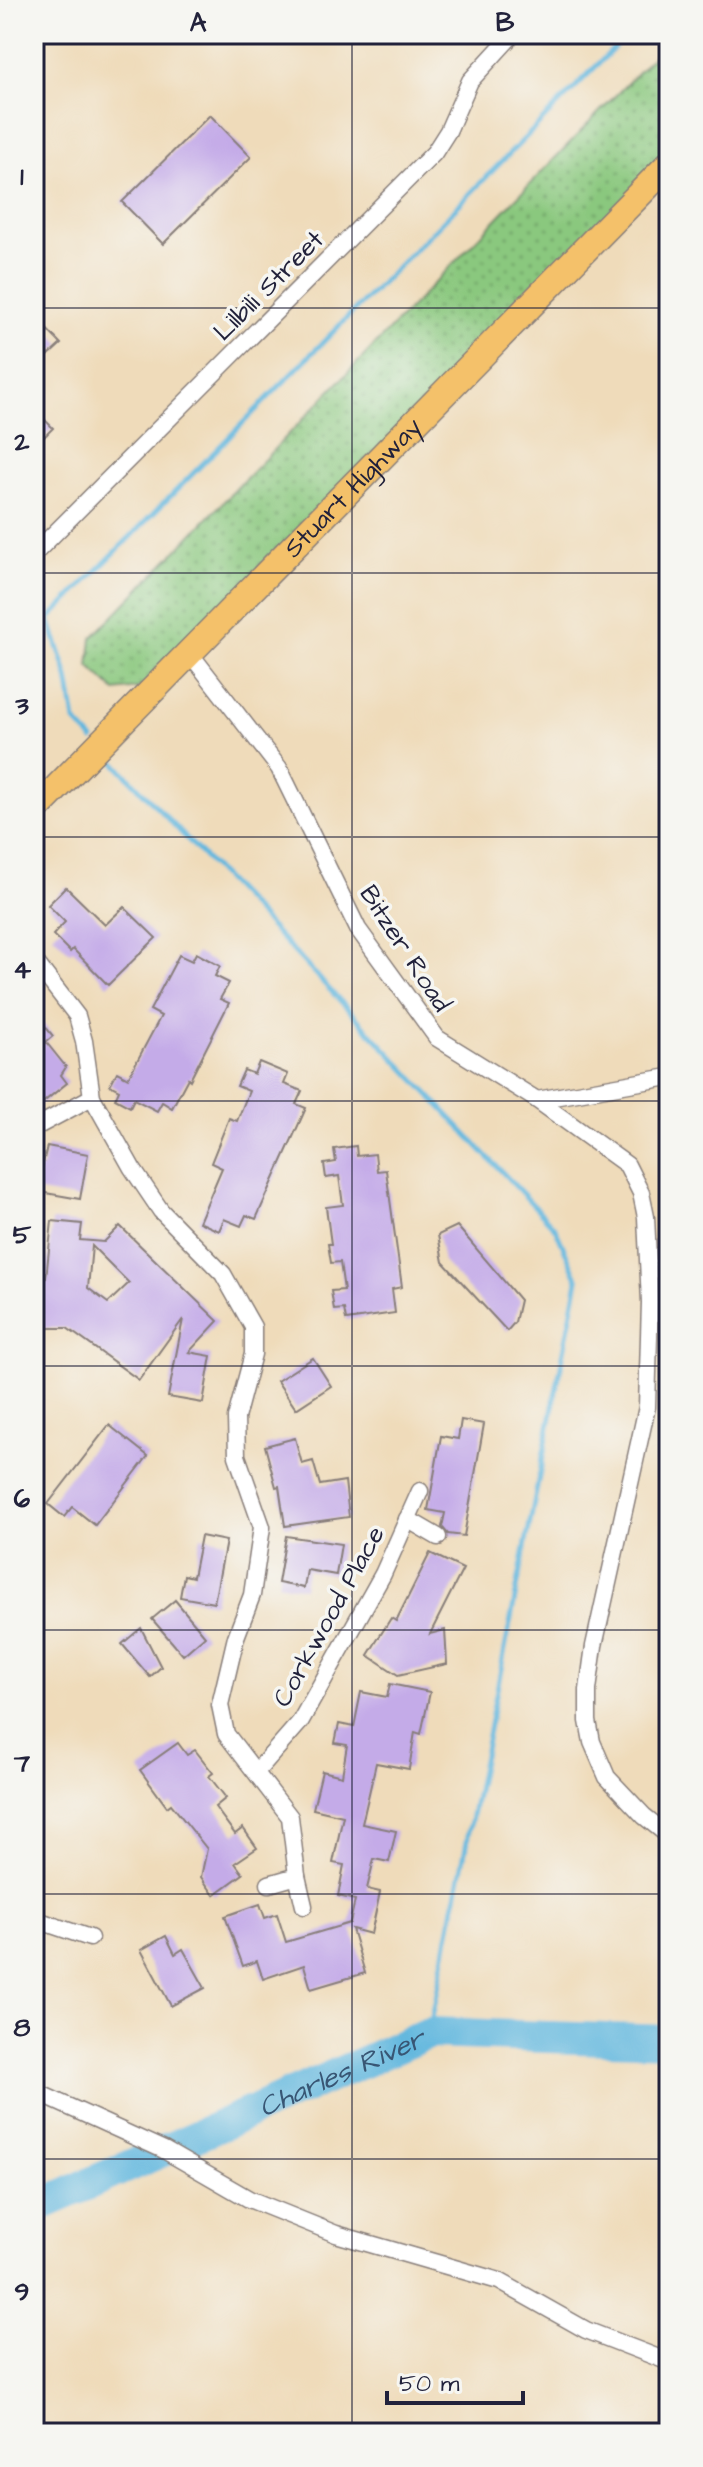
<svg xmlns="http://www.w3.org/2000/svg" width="703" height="2467" font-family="'Architects Daughter',sans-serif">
<defs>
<pattern id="grass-dots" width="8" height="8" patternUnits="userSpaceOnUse" patternTransform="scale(2)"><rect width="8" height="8" fill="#8ac87e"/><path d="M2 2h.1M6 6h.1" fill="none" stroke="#70a268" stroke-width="1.8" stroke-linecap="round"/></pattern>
</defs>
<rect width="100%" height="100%" fill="#f6f6f2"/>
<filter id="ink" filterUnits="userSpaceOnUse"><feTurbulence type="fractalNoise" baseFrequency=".0125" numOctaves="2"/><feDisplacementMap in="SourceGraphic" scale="16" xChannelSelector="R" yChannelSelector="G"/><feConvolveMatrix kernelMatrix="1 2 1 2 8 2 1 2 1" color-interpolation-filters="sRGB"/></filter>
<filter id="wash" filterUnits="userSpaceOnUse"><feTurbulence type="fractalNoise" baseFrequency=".006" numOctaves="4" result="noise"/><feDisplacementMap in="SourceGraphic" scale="32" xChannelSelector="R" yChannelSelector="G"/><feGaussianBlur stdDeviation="1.8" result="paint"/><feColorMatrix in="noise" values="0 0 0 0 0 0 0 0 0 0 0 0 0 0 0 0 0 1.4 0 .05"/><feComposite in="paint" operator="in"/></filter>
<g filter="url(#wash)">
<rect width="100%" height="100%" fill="#efdbba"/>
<!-- grass -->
<polygon fill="url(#grass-dots)" stroke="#56755c" stroke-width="2" points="669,40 669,164 155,686 115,691 89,666 92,638"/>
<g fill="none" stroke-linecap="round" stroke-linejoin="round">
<!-- stream -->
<g stroke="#62b7de" stroke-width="5">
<polyline points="93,740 75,721 68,677 49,619 628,34"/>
<polyline points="103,750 555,1228 578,1280 429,2033"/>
</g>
<!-- river -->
<path stroke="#62b7de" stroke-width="32" id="s1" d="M34 2208 429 2033 669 2041"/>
</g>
<g id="blocks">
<!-- building -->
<g fill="#c4abe8" fill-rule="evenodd">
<polygon points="210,115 251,157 163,244 122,202"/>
<polygon points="34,316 61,344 34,369"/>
<polygon points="34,409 53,428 34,447"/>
<polygon points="66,887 105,925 124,907 156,938 108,985 73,949 70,952 53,935 65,922 48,905"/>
<polygon points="196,953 220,966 215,976 229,983 220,999 229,1003 190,1080 188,1078 172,1108 162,1102 157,1111 134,1099 130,1107 115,1099 119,1090 110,1085 117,1072 128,1078 161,1016 150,1010 179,955 192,961"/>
<polygon points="34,1013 53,1036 46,1042 66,1067 61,1075 67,1083 41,1104 34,1096"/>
<polygon points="259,1062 288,1074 284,1084 302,1091 296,1104 306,1108 256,1219 246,1215 241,1226 224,1219 219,1231 199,1222 222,1168 211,1163 229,1118 237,1121 249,1091 237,1086 244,1070 254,1074"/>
<polygon points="47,1146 88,1154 80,1199 34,1191 34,1167 42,1168"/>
<polygon points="356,1146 357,1156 375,1154 377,1171 386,1170 402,1287 392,1289 395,1313 346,1320 344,1309 334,1310 331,1291 344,1290 340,1262 331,1263 328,1244 331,1244 326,1207 343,1205 339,1176 326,1178 324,1164 336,1162 334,1149"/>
<path d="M52 1221 82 1224 80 1240 104 1242 120 1226 218 1321 189 1352 211 1356 203 1403 168 1397 183 1319 139 1380 67 1328H46L34 1334V1284L46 1278ZM92 1246 129 1283 108 1303 88 1288Z"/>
<polygon points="457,1226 520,1300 515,1322 507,1331 443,1262 438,1235"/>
<polygon points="313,1358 331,1386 296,1409 277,1381"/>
<polygon points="461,1420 484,1424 464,1536 448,1534 442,1527 445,1513 428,1510 441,1436 458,1439"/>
<polygon points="109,1425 148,1456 95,1525 72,1507 64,1517 48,1504"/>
<polygon points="295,1438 302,1464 313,1461 320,1485 345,1481 349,1517 285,1526 279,1486 276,1487 265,1446"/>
<polygon points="201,1536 226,1541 214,1603 180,1597 184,1575 193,1577"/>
<polygon points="286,1536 341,1544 336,1575 307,1570 304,1588 278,1583"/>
<polygon points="430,1553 463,1569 430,1634 445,1630 447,1664 398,1675 368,1655 391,1618 396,1621"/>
<polygon points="175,1600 205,1636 183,1655 152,1619"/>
<polygon points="141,1628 161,1667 150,1677 122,1644"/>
<polygon points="390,1684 430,1692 421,1734 415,1732 409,1769 376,1763 362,1824 396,1831 389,1862 374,1859 367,1889 380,1892 371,1934 352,1929 365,1973 311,1989 304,1965 263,1979 257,1961 243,1966 225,1916 260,1904 265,1918 277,1914 286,1942 350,1923 355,1900 338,1896 344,1865 333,1863 343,1816 313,1809 322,1771 342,1776 347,1745 335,1743 339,1724 354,1727 361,1692 387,1697"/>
<polygon points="178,1743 187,1755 195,1750 213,1773 209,1776 226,1798 215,1807 235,1834 243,1828 257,1848 235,1863 243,1874 214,1895 201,1877 207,1849 171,1804 167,1807 140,1770"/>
<polygon points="166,1936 175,1954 183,1949 205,1988 171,2006 141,1950"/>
</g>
</g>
</g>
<g filter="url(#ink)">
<use href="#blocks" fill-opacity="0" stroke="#887e7a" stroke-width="2"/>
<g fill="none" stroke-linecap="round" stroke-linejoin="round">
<defs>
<g id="minor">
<polyline points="34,554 434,153 448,131 470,81 513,34"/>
<polyline points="189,652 279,768 358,929 437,1038 537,1100 627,1165 641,1193 646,1217 650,1302 647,1407 594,1646 588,1690 588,1721 592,1742 607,1777 644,1816 669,1836"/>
<polyline points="34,960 77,1016 84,1041 92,1097 132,1168 161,1211 223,1274 253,1327 253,1354 236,1418 237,1456 262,1527 252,1595 236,1637 220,1705 226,1734 290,1817 297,1876 304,1906"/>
<polyline points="537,1100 669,1077"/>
<polyline points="34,1128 92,1097"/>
<polyline points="407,1519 438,1537"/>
<polyline points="257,1771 300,1722 383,1574 420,1491"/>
<polyline points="269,1884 297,1876"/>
<polyline points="34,1919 90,1938"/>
<polyline points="34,2091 164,2150 249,2199 336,2234 499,2281 586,2330 669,2362"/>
</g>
<g id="trunk">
<path id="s2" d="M34 811 669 164"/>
</g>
</defs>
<!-- minor casing -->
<use href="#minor" stroke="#887e7a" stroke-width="19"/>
<!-- trunk casing -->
<use href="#trunk" stroke="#887e7a" stroke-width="29"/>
<!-- minor -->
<use href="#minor" stroke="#fff" stroke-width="16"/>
<!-- trunk -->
<use href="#trunk" stroke="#f4c16b" stroke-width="26"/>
</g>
</g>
<!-- grid -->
<path fill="none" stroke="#22223b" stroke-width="2" stroke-opacity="0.55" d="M352 34V2433M34 308H669M34 573H669M34 837H669M34 1101H669M34 1366H669M34 1630H669M34 1894H669M34 2159H669"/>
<g text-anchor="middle" stroke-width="7" stroke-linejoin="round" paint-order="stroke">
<!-- street labels -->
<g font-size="26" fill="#22223b" stroke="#f6f6f2">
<text transform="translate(268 285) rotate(-45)" y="9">Lilbili Street</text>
<text dy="9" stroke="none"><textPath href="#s2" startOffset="454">Stuart Highway</textPath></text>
<text transform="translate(406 948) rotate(57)" y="9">Bitzer Road</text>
<text transform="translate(328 1616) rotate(-61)" y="9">Corkwood Place</text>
</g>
<!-- water labels -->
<g font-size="28" font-style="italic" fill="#385674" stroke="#f6f6f2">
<text dy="10" stroke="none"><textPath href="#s1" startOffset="336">Charles River</textPath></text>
</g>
</g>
<!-- margin -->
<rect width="703" height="2467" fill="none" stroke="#f6f6f2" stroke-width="88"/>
<!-- scale -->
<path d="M387 2391v12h136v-12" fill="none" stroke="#22223b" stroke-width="4"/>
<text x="399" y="2391" font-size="24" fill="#22223b" stroke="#f6f6f2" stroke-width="6" paint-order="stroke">50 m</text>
<rect x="44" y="44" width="615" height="2379" fill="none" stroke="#22223b" stroke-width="3"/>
<g font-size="26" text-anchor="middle" font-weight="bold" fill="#22223b">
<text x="198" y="31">A</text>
<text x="505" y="31">B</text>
<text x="22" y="185">1</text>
<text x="22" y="450">2</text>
<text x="22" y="714">3</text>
<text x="22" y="978">4</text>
<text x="22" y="1243">5</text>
<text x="22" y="1507">6</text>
<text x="22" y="1771">7</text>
<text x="22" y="2036">8</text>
<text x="22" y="2300">9</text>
</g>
</svg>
